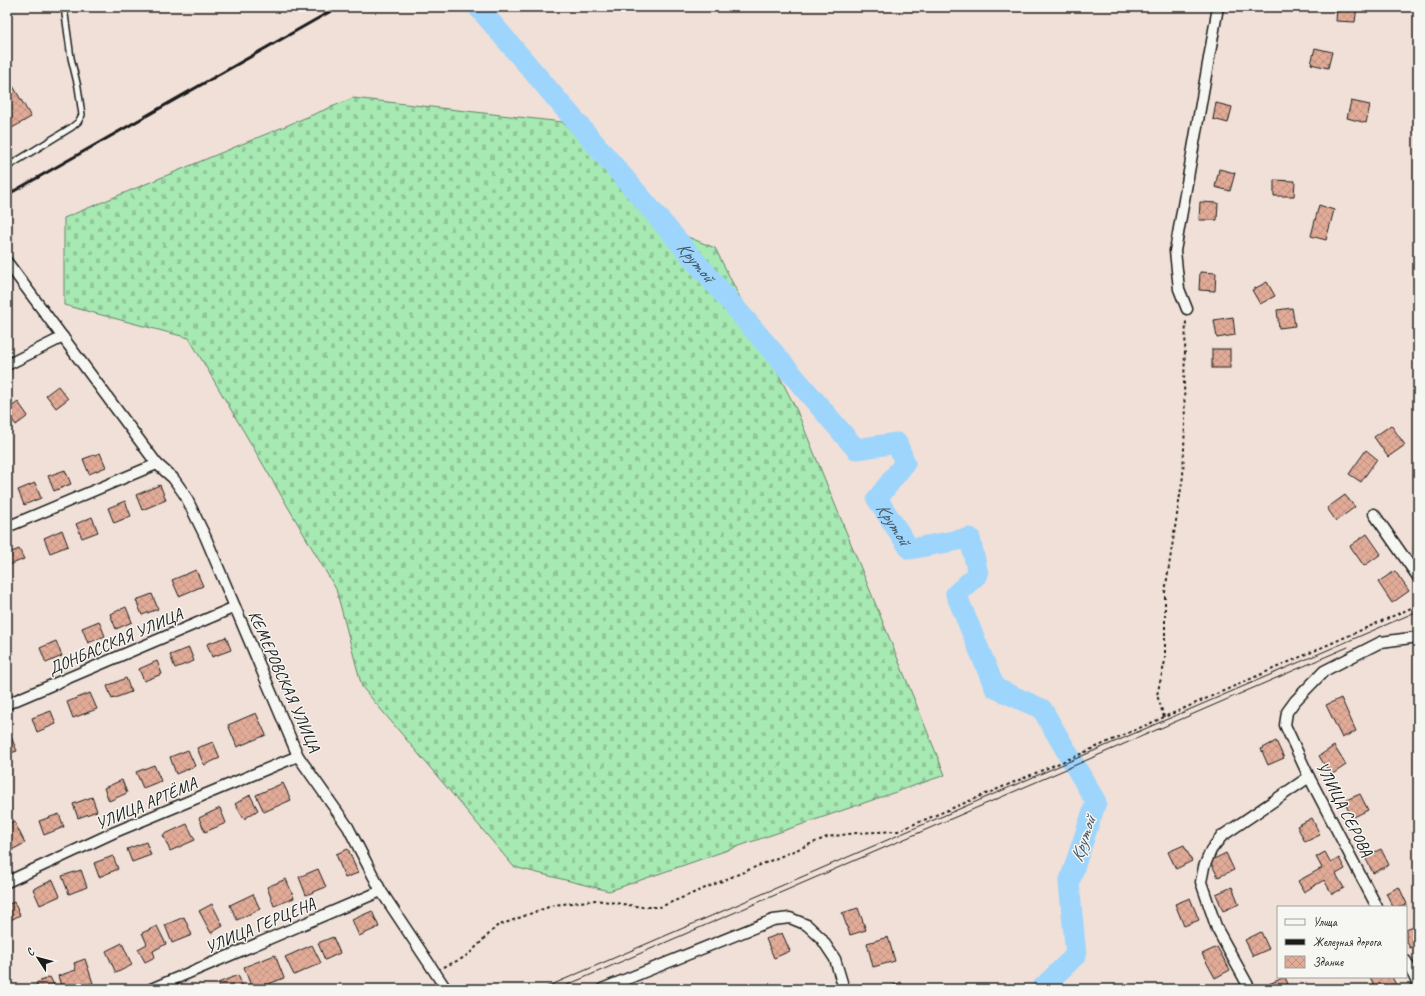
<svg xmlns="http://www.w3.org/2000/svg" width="1425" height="996" font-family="Caveat,sans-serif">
<defs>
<pattern id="cemetery-stones" width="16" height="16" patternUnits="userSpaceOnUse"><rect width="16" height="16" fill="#a7e9b2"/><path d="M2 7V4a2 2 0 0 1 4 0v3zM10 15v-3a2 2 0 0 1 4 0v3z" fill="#8fc798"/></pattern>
<pattern id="building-cross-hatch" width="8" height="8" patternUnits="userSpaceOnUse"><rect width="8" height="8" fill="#e2ab98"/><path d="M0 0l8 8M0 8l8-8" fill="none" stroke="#c19382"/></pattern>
</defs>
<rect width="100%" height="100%" fill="#f0e0d7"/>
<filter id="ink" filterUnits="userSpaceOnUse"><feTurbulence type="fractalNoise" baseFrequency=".025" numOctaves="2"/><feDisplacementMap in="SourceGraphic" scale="8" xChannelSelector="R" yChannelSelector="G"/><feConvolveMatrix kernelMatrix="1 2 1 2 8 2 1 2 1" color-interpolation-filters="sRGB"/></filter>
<g filter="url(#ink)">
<!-- cemetery -->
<polygon fill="url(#cemetery-stones)" stroke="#628267" points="353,98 562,122 678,233 715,248 797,411 945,775 609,891 514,867 362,687 336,589 189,338 64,305 64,218"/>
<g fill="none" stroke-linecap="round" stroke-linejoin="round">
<!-- river -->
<path stroke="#9ed5fd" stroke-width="21" id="s1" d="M478 7 856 449 897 443 905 463 877 499 910 549 970 538 978 574 956 594 995 688 1042 709 1096 802 1069 883 1076 955 1041 989"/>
</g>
<!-- building -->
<g fill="url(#building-cross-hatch)" stroke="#1c1c1c">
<polygon points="1337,7 1357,7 1355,22 1336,21"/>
<polygon points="1315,48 1332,52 1328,68 1311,64"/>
<polygon points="13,86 31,117 7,131 7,90"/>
<polygon points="1351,101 1370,105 1366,123 1347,118"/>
<polygon points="1216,103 1232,107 1228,123 1213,119"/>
<polygon points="1219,169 1235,173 1230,191 1215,187"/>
<polygon points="1274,180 1295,181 1294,196 1274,196"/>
<polygon points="1200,202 1218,203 1217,220 1199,220"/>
<polygon points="1319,205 1334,210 1326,240 1311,236"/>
<polygon points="1200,272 1216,273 1215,291 1199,290"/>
<polygon points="1267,282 1275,296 1260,304 1252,290"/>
<polygon points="1292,308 1295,326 1279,328 1277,310"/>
<polygon points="1233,317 1235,335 1217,338 1214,320"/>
<rect x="1212" y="349" width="18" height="19"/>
<polygon points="58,386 68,399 56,408 46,395"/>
<polygon points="18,402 28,416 16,425 7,413 7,410"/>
<polygon points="1391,425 1405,445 1388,457 1374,437"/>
<polygon points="1366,450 1377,459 1361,482 1349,474"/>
<polygon points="100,453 106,467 89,474 83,459"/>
<polygon points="65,470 71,484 54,491 48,476"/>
<polygon points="35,483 41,498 24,505 18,490"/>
<polygon points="160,485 166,500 142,510 136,495"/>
<polygon points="1345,495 1355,507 1336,521 1327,508"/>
<polygon points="125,501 131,516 114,523 108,508"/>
<polygon points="92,517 98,532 82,538 76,524"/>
<polygon points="62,530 68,546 50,553 44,538"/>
<polygon points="1367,534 1381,554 1364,566 1350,546"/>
<polygon points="19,549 24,559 7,566 7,554"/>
<polygon points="196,570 203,586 179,596 172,580"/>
<polygon points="1395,571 1409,591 1392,603 1378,582"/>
<polygon points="152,594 158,609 142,615 136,600"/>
<polygon points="126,607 132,622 116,629 110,614"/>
<polygon points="99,621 105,636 88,643 82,628"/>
<polygon points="226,637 231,650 212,657 207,644"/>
<polygon points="56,641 62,656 46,663 40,648"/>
<polygon points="189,648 194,661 175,668 170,655"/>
<polygon points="157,661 162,674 144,681 139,669"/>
<polygon points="126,678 131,692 112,699 107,686"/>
<polygon points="90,693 97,709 73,718 67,702"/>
<polygon points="1341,698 1356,731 1342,738 1326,705"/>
<polygon points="51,711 56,724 37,732 32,718"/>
<polygon points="256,713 266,735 237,747 228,725"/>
<polygon points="9,732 17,751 7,754 7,733"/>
<polygon points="1276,741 1284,758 1268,765 1261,749"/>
<polygon points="213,742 220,758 204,765 197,748"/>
<polygon points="1334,746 1346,765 1331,775 1319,756"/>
<polygon points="188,750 195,766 176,774 170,757"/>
<polygon points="154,765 161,781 143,788 136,772"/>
<polygon points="122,780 127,793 109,801 104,788"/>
<polygon points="283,783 291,800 264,812 256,795"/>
<polygon points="1360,794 1368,810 1352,818 1344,801"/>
<polygon points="250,795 258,810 244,819 235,804"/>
<polygon points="92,797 97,811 78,818 73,804"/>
<polygon points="220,808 226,823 205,832 199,818"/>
<polygon points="59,814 64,827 44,835 39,821"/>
<polygon points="1312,818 1320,835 1305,842 1297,826"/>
<polygon points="14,821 25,843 8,852 7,849 7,825"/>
<polygon points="187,824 195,840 170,851 163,835"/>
<polygon points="146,842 151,855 132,862 127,849"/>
<polygon points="1184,845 1192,861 1176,869 1168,852"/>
<polygon points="348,849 358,873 345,878 336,854"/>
<polygon points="1381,849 1389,865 1373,873 1365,857"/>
<polygon points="1325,852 1331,863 1339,858 1345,869 1336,874 1344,888 1332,894 1324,880 1304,892 1298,881 1322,868 1316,857"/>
<polygon points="1226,853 1234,870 1218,877 1210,861"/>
<polygon points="113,856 118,869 99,877 94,863"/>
<polygon points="318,869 326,887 306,895 299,877"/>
<polygon points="81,870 87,887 69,894 62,876"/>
<polygon points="286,879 294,898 274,906 267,887"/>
<polygon points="53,880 60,896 40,905 33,889"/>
<polygon points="1232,887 1239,904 1223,911 1216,894"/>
<polygon points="1399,887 1407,904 1401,907 1393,907 1386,893"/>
<polygon points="253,894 260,909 237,920 230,905"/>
<polygon points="1190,898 1199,920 1184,926 1175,904"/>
<polygon points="14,902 20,915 7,922 7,905"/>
<polygon points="212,904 223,926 211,933 199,911"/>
<polygon points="858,908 866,930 850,935 842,913"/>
<polygon points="372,911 379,927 359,936 352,920"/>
<polygon points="184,917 192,935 172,943 165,925"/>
<polygon points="1416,925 1418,930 1418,945 1410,948 1406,940 1406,929"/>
<polygon points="157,926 166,944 153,951 155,957 145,962 138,949 147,944 142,933"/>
<polygon points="1261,932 1269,949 1253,956 1245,940"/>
<polygon points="782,933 790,951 774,958 766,939"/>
<polygon points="333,937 340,953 325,960 318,943"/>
<polygon points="888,937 895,961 873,967 867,943"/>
<polygon points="122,943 132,965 116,973 106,951"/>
<polygon points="312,945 321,963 294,975 285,957"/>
<polygon points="1217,947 1230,970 1215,978 1202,954"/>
<polygon points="275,955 284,978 256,989 252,989 244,967"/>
<polygon points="85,959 93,983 76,989 62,989 58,976 76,970 74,963"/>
<polygon points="238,975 244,989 221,989 218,983"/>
<polygon points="50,977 56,989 39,989 36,983"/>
<polygon points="1285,977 1290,989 1271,989 1269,984"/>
<polygon points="1370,977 1392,977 1397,987 1394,989 1376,989"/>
<polygon points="901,982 904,989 886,989"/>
</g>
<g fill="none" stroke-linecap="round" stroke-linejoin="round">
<defs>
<polyline id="service" points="7,167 72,127 78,122 82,115 78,87 71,58 64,7"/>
<g id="minor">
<polyline points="7,262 157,464 173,478 185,495 205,536 298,756 348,827 381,891 446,989"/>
<polyline points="1187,309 1179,289 1175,251 1218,7"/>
<polyline points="7,365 63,337"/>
<polyline points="1374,514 1418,577"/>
<polyline points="7,527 157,464"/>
<polyline points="7,704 235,607"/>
<polyline points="7,882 115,832 298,756"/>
<polyline points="1377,907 1309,777 1285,725 1287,712 1295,701 1324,671 1381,642 1418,637"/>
<polyline points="1406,961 1418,984"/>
<polyline points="151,989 381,891"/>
<polyline points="602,989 773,920 790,918 807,925 821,938 835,959 844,989"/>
<polyline points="1250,989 1217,929 1201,882 1204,867 1211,850 1222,836 1309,777"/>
</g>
</defs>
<!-- service casing -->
<use href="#service" stroke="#1c1c1c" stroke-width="8"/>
<!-- minor casing -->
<use href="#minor" stroke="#1c1c1c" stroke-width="13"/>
<!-- path -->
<g stroke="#1c1c1c" stroke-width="2" stroke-dasharray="3 3" stroke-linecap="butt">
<polyline points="1164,717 1157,695 1165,661 1165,592 1183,476 1185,422 1184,383 1186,320"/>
<polyline points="444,967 463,958 470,953 497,926 554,905 596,900 642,907 660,907 827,837 856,833 898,831 1076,756 1418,605"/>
</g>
<!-- service -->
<use href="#service" stroke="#f6f6f2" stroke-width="5"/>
<!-- minor -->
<use href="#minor" stroke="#f6f6f2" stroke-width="10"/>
<!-- tram -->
<g stroke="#1c1c1c" stroke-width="1">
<polyline points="542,989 1418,611"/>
<polyline points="558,989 1348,647"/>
</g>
<!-- rail -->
<polyline stroke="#1c1c1c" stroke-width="3" points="7,195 338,7"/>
</g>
</g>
<g text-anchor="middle" stroke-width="3" stroke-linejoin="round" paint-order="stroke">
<!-- street labels -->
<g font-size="17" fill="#1c1c1c" stroke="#f6f6f2">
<text transform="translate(115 641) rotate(-23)" y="6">ДОНБАССКАЯ УЛИЦА</text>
<text transform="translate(285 681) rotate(66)" y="6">КЕМЕРОВСКАЯ УЛИЦА</text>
<text transform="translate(146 803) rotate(-23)" y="6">УЛИЦА АРТЁМА</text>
<text transform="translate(1345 809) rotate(63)" y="6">УЛИЦА СЕРОВА</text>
<text transform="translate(260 925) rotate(-23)" y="6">УЛИЦА ГЕРЦЕНА</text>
</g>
<!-- water labels -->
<g font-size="18" font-style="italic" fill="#435460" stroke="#f6f6f2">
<text dy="6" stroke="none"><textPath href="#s1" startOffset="335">Крутой</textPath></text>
<text dy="6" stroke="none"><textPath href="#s1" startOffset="720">Крутой</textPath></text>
<text transform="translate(1083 839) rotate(-72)" y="6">Крутой</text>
</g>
</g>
<!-- margin -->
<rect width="1425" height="996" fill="none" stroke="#f6f6f2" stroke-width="24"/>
<rect x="12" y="12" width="1401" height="972" fill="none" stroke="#1c1c1c" stroke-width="1.5" filter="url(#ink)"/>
<!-- legend -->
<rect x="1277" y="906" width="130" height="72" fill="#f6f6f2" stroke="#9f9f9c"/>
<rect x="1285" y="919" width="20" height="6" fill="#f6f6f2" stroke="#9f9f9c"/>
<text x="1313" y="926" font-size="12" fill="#1c1c1c">Улица</text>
<rect x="1285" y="939" width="20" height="6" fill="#1c1c1c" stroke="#9f9f9c"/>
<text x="1313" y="946" font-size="12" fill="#1c1c1c">Железная дорога</text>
<rect x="1285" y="956" width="20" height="12" fill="url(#building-cross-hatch)" stroke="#9f9f9c"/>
<text x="1313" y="966" font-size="12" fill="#1c1c1c">Здание</text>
<!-- north arrow -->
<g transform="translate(38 958) rotate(306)" stroke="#f6f6f2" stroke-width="3" paint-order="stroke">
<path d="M0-3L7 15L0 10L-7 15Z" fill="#1c1c1c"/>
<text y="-6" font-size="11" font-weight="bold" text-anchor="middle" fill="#1c1c1c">С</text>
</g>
</svg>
